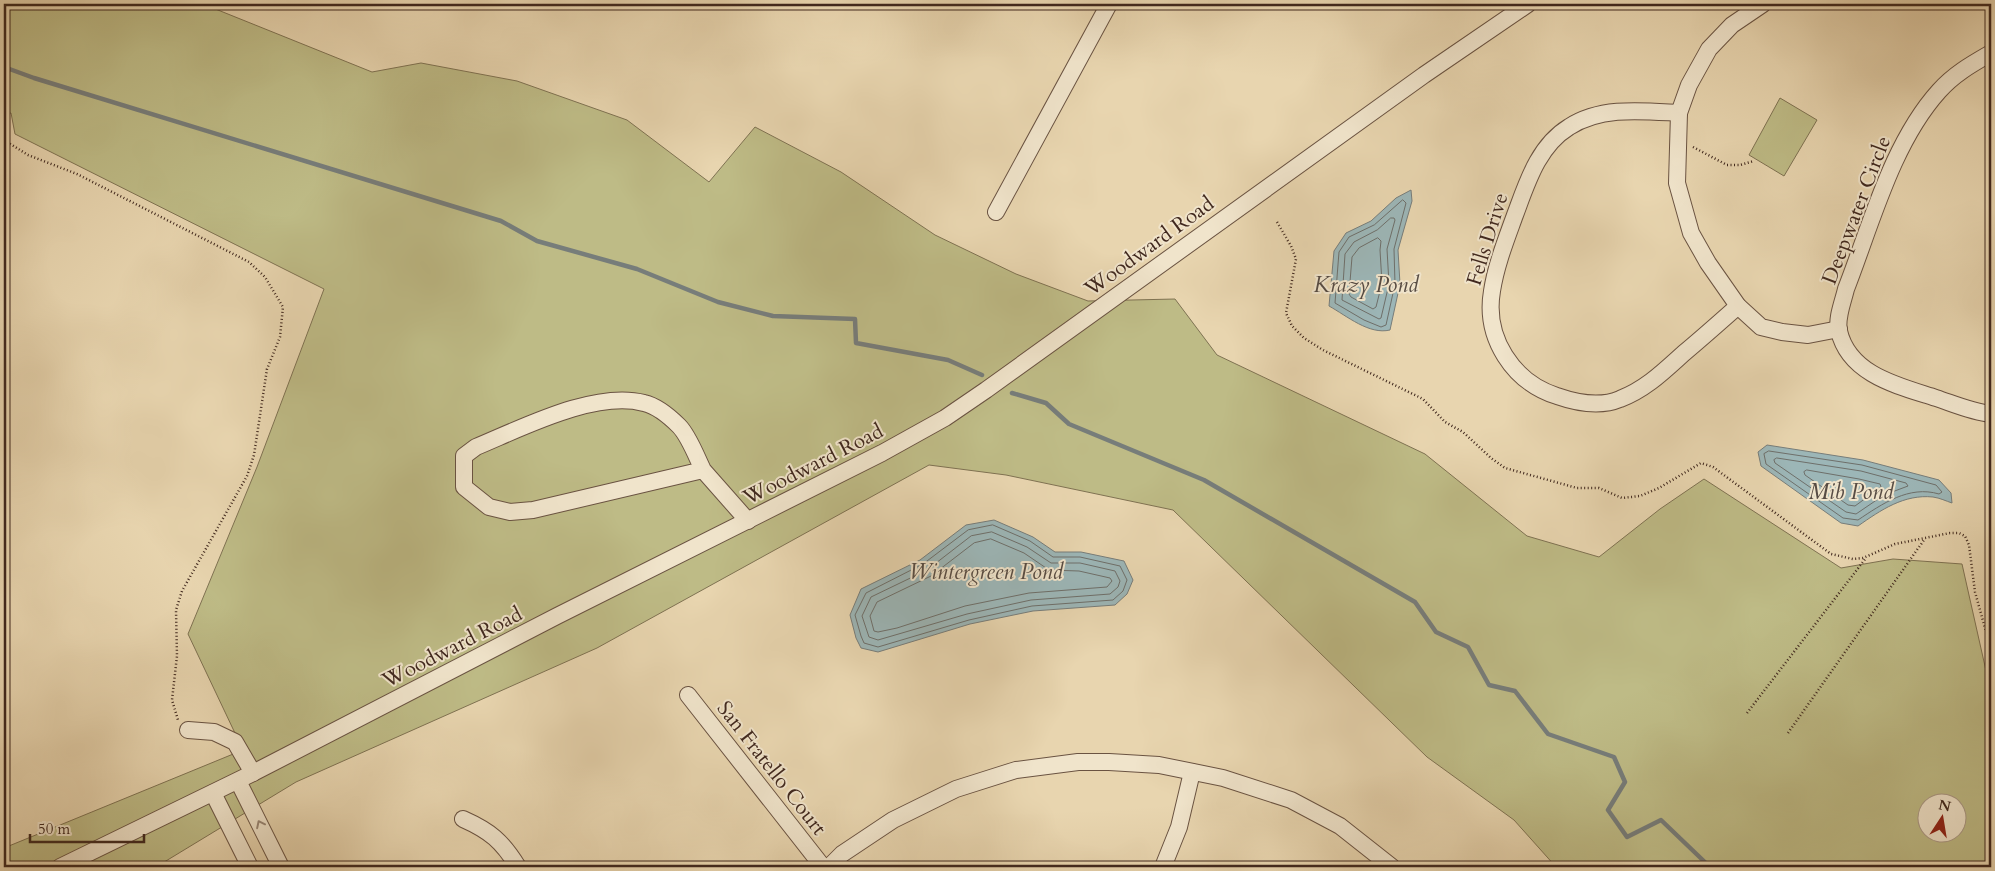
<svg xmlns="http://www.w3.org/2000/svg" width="1995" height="871" font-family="Cardo,serif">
<rect width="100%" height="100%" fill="#e8d5af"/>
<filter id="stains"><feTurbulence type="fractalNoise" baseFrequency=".004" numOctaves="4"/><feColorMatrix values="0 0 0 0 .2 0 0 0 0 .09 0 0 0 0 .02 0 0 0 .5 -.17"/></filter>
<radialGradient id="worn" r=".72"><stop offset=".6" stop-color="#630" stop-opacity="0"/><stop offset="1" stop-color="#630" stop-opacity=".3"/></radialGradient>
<!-- green -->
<g fill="#bebb86" stroke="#7f7252" fill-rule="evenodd">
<path d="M23 4H203L372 72 421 63 517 81 627 120 709 182 755 127 841 172 935 235 1016 274 1088 301 1175 299 1217 355 1425 454 1527 536 1599 557 1660 509 1704 479 1841 568 1893 559 1962 564 1991 693V867H1556L1514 820 1427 757 1173 510 1006 475 929 465 597 648 296 782 156 867H4V848L243 750 188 634 257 467 324 289 15 134 11 113 4 114V6ZM1928 804H1958V834H1928Z"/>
<polygon points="1780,98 1817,120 1784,176 1749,155"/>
</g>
<!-- water -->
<g fill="#9cb6b7" stroke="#777d7a">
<path d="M1411 190 1412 201 1398 250 1400 284 1390 330C1369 335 1347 316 1329 306L1334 251 1346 233 1371 221 1396 198Z"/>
<path d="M1767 445 1863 460 1939 480 1951 493 1952 503C1946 501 1940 498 1933 497 1904 494 1881 510 1858 526L1841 523 1761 466 1758 452Z"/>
<polygon points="994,520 1033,537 1055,552 1081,552 1124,561 1133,580 1127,594 1115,605 1033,611 970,624 878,652 861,648 856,638 850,615 861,589 920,560 966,525"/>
</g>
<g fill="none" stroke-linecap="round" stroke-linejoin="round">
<!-- shore -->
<g stroke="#6e6f6a" stroke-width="1">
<polygon points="1403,200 1406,203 1394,249 1395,284 1386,325 1381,327 1364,320 1335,303 1339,252 1349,237 1374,225"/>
<polygon points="1391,218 1394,218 1395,220 1387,249 1389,284 1381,318 1379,319 1342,300 1345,254 1354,242 1377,230"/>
<polygon points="1378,238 1381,241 1380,250 1382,283 1376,307 1373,309 1351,297 1349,294 1352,257 1359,248"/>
<path d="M1769 451 1862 465 1936 485 1942 492 1939 494C1909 485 1882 504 1858 520L1843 518 1766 464 1764 454Z"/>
<polygon points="1777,458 1861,471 1906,483 1908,486 1884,495 1856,514 1846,512 1775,463 1774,460"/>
<polygon points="1807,470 1859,479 1880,484 1881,487 1855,506 1848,505 1805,475 1804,472"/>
<polygon points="993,525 1030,541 1053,557 1080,557 1120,566 1127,580 1123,591 1113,600 1032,606 969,620 878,647 864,643 861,636 855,615 866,593 923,564 968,530"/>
<polygon points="992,532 1027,547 1051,563 1080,563 1115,571 1120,581 1118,587 1110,594 1031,600 967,614 878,640 869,637 862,616 871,597 927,570 971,536"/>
<polygon points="991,539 1024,553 1049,570 1079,571 1110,578 1112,581 1107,587 1029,593 965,606 897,628 878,632 874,631 870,616 877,602 931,576 974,543"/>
</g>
<!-- stream -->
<g stroke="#777d7a" stroke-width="4.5">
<polyline points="4,67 34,78 501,221 537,241 637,269 718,302 773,316 855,319 856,343 948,360 982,375"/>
<polyline points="1012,393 1046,403 1069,424 1204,480 1415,602 1436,632 1468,647 1489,685 1515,691 1548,734 1614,757 1625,782 1608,810 1627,837 1661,820 1710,867"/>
</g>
<defs>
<g id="minor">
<polyline points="1763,4 1732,25 1709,49 1689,85 1679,113 1677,183 1691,233 1708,263 1738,306 1761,327 1782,332 1808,335 1839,329"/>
<path d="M1991 53C1972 64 1954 74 1939 91 1892 143 1871 225 1846 289 1843 302 1836 318 1839 331 1849 375 1899 386 1936 398 1954 404 1972 412 1991 414"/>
<path d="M1679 113C1643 111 1601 106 1569 127 1538 146 1527 183 1515 215 1506 240 1496 265 1492 291 1484 338 1513 382 1557 396 1577 403 1601 407 1620 399 1646 389 1664 371 1684 353 1702 338 1720 322 1738 306"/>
<polyline points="996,212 1109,4"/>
<path d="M703 470C697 458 689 436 679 426 671 418 657 406 644 403 595 390 522 428 476 447L464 456V487L489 507 510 512 533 510 703 470 748 521"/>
<polyline points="688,695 823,867"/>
<polyline points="188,730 214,732 235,742 253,773"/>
<polyline points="238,781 281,867"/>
<polyline points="213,793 250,867"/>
<path d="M463 819C490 831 502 841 518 867"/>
<polyline points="60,867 253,773 557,616 882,453 945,418 986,390 1424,75 1528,4"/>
<polyline points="829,867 842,854 893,820 956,789 1016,770 1078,762 1109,762 1159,765 1223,778 1291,800 1340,826 1392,867"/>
<polyline points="1163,867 1179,827 1192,772"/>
</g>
</defs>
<!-- minor casing -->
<use href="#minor" stroke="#6a5342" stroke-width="18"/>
<!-- path -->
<g stroke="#40281e" stroke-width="2.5" stroke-dasharray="1 2.5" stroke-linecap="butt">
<polyline points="4,140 28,155 77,174 249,262 265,277 283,307 280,337 267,369 254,455 247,476 182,591 176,610 177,656 172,700 178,720"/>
<polyline points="1693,147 1727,165 1740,165 1754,161"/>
<polyline points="1277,222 1291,246 1296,259 1286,313 1292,326 1304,338 1323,350 1423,399 1445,422 1463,432 1491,458 1505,468 1577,488 1599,488 1622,498 1640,496 1659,488 1701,463 1713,467 1831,554 1853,559 1863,558 1895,544 1950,533 1959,533 1965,536 1969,545 1975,592 1991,650"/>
<polyline points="1747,713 1866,558"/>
<polyline points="1788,733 1924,540"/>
</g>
<!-- minor -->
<use href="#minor" stroke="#f0e4cb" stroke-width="16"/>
</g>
<!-- one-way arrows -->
<defs><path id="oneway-chevron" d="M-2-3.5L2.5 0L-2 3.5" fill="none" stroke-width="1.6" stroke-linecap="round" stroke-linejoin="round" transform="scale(1.25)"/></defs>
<use stroke="#988674" href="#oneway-chevron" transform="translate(260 824) rotate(-116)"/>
<g text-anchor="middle" stroke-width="4" stroke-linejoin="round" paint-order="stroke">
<!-- street labels -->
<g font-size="21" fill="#40281e" stroke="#f0e4cb">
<text transform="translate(1856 210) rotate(-69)" y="7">Deepwater Circle</text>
<text transform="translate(1487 239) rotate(-73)" y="7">Fells Drive</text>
<text transform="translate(1149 246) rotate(-36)" y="7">Woodward Road</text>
<text transform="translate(813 464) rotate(-27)" y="7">Woodward Road</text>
<text transform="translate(452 647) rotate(-27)" y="7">Woodward Road</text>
<text transform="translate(772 768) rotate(52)" y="7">San Fratello Court</text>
</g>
<!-- water labels -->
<g font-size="22" font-style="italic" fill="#574c44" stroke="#f0e4cb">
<text x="1366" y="292">Krazy Pond</text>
<text x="1851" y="499">Mib Pond</text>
<text x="986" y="579">Wintergreen Pond</text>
</g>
</g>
<!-- margin -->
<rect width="1995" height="871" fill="none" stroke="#e8d5af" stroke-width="20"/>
<rect x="5" y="5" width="1985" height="861" fill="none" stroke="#40281e" stroke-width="2.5"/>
<rect x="10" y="10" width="1975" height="851" fill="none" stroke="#40281e"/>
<!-- north arrow -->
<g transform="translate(1942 818) rotate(12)"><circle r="24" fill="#f0e4cb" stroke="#aa9986"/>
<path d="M0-4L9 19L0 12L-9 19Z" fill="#8f2418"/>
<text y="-8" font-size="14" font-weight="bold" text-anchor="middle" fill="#40281e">N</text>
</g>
<!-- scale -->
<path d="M30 834v8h114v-8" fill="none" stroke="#40281e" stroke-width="2.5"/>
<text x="38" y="834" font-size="15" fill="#40281e" stroke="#f0e4cb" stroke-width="4" paint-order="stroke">50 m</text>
<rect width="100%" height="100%" filter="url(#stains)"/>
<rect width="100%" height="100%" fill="url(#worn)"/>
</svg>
